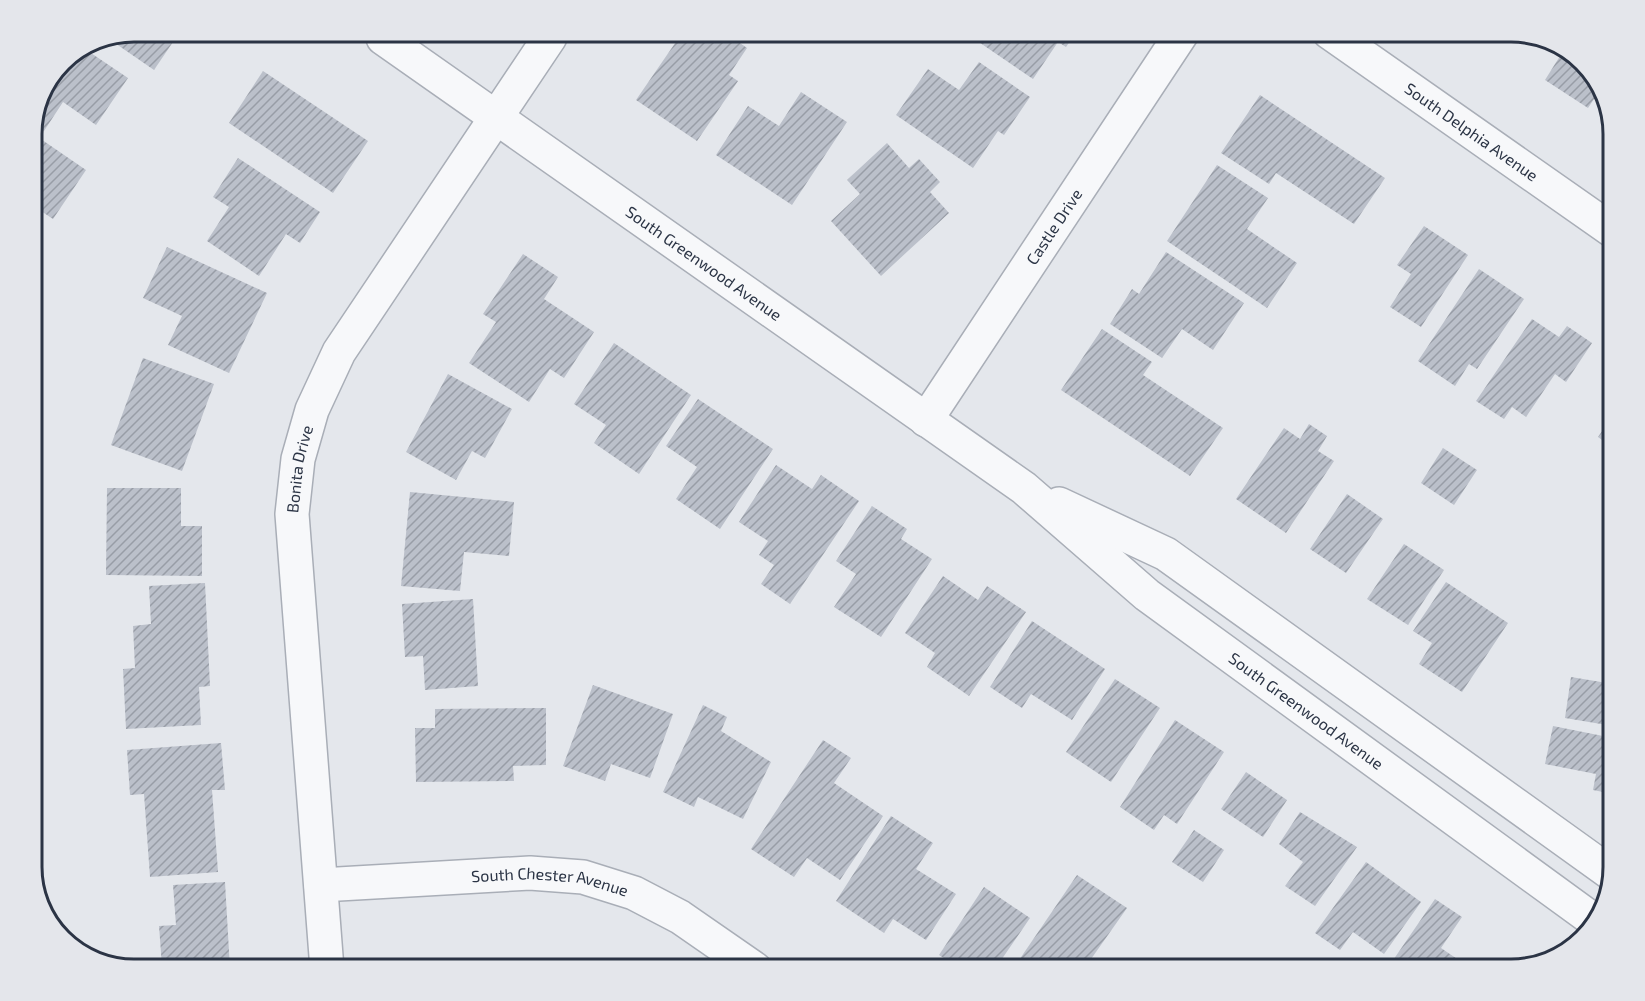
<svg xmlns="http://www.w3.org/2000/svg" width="1645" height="1001" font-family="'Exo 2',sans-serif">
<defs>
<pattern id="building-hatch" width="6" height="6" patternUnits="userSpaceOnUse" patternTransform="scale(1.5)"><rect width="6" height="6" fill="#bbc0ca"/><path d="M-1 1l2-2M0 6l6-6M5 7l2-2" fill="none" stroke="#989da6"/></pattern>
</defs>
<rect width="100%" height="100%" fill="#e4e7ec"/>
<!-- building -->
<g fill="url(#building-hatch)">
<polygon points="967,34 1075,34 1066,47 1058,42 1033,79"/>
<polygon points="680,36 730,36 747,48 729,75 738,81 697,141 636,100"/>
<polygon points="109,39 175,39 154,70"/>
<polygon points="82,47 128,78 96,125 63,102 44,131 33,124 62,61"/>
<polygon points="1565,48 1600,82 1604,97 1598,93 1588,108 1545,80"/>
<polygon points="979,62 1030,97 1004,135 998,131 973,168 896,115 928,69 959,90"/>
<polygon points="263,71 368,141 333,193 229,123"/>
<polygon points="801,92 847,122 792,205 716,155 748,106 779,126"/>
<polygon points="1260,95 1385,178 1354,224 1276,173 1269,184 1221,153"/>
<polygon points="32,133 86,170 53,219 32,205"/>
<polygon points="887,143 909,168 919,159 940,182 930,192 949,213 881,276 831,221 860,194 847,180"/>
<polygon points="238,158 320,212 300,243 286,234 259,276 207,241 229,207 213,197"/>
<polygon points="1217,165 1268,198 1247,229 1297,263 1267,308 1167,241"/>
<polygon points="1424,226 1468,255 1421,327 1390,307 1411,274 1397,265"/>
<polygon points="167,247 267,293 229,373 168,345 182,316 143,298"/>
<polygon points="1166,252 1244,303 1213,350 1182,329 1162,358 1110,324 1132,289 1139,294"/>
<polygon points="523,254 558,277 544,299 594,332 564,378 550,369 529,402 469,363 496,322 483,314"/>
<polygon points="1479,269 1524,299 1477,369 1469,364 1455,386 1418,361"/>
<polygon points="1532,319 1559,337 1567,326 1592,343 1566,382 1555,374 1526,417 1512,407 1504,419 1476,401"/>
<polygon points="1102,329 1152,362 1143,375 1223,428 1190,476 1061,390"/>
<polygon points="614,343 691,395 639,474 594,443 606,425 574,404"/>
<polygon points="143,358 214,384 182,471 111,445"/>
<polygon points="448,374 512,409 485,458 472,451 456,480 406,452"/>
<polygon points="698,399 773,449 720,529 676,499 697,467 666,446"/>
<polygon points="1613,415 1613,448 1598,437"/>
<polygon points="1309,424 1327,436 1318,451 1334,461 1286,533 1236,499 1284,428 1300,439"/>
<polygon points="1443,448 1477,470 1454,505 1421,483"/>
<polygon points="776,465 812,489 821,475 859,501 790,604 761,584 774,565 759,555 768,541 739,522"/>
<polygon points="107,488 181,488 181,526 202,526 202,576 106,575"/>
<polygon points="410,492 514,502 509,556 464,552 460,591 401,586"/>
<polygon points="1347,494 1383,519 1346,573 1310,549"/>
<polygon points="872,506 907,529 901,539 932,559 881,637 834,607 856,574 836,561"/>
<polygon points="1404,544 1444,570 1408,625 1367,599"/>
<polygon points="943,576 978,600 987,586 1026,612 969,696 927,667 935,653 905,633"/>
<polygon points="1446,582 1508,623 1462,692 1419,664 1432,643 1413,631"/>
<polygon points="205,583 210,686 199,687 201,725 126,729 123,669 135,668 133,626 151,624 149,586"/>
<polygon points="473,599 478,686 425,690 423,656 405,657 402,604"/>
<polygon points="1032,621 1105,669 1072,720 1031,694 1022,708 990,687"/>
<polygon points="1571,677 1613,684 1613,726 1565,718"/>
<polygon points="1115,679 1160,708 1111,782 1066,752"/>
<polygon points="593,685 673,714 650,778 611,764 605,781 563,766"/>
<polygon points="703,705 727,717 721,731 771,762 743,819 698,797 694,807 663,792"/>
<polygon points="546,708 546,765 513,766 514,781 416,782 415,728 435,728 435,709"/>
<polygon points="1175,720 1224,752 1177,824 1164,815 1154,830 1120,807"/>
<polygon points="1553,726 1613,738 1613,794 1593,790 1596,774 1545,764"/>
<polygon points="823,740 851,758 834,783 883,816 840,880 807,858 794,877 751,849"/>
<polygon points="221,743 225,790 212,790 218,872 150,877 144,794 130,795 127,750"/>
<polygon points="1246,772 1287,800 1263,837 1221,809"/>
<polygon points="1300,812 1357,847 1315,906 1285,886 1303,862 1279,844"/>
<polygon points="891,816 933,843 916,869 956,894 926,940 893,919 884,933 836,901"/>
<polygon points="1194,830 1224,850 1203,882 1172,862"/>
<polygon points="1366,862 1421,902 1384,954 1353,932 1340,950 1315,933"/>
<polygon points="1077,875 1127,908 1084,969 1013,969"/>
<polygon points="225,882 230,969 146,969 145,967 162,966 159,926 176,925 173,885"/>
<polygon points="984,887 1030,918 995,969 961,969 939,955"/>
<polygon points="1435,899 1462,917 1441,948 1472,969 1387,969"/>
</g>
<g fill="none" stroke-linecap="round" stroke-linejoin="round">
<defs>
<g id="minor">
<path id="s1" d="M1329 32 1613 231"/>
<path id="s2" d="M383 38 1024 488 1147 595 1596 922"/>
<path id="s3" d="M926 420 1182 33"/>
<polyline points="1059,504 1166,554 1612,874"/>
<path id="s4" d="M321 885 530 873 583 877 634 893 680 917 755 969"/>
<path id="s5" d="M327 969 292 514 298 459 312 410 339 352 550 37"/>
</g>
</defs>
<!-- minor casing -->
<use href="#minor" stroke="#a9aeb7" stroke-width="36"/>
<!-- minor -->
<use href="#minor" stroke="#f7f8fa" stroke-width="33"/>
</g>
<g text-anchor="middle" stroke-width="6" stroke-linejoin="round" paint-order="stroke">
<!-- street labels -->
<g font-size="16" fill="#2b3445" stroke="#f4f6f9">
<text dy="6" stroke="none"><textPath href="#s1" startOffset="174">South Delphia Avenue</textPath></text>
<text dy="6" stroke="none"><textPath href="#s3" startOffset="232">Castle Drive</textPath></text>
<text dy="6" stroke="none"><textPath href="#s2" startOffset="392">South Greenwood Avenue</textPath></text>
<text dy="6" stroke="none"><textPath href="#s5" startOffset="502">Bonita Drive</textPath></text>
<text dy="6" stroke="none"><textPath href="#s2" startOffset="1143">South Greenwood Avenue</textPath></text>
<text dy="6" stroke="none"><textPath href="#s4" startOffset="230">South Chester Avenue</textPath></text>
</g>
</g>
<!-- crop -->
<path d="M0 0H1645V1001H0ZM134 42H1511A92 92 0 0 1 1603 134V867A92 92 0 0 1 1511 959H134A92 92 0 0 1 42 867V134A92 92 0 0 1 134 42Z" fill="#e4e6eb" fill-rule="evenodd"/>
<path fill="none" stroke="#2b3445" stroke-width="3" d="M134 42H1511A92 92 0 0 1 1603 134V867A92 92 0 0 1 1511 959H134A92 92 0 0 1 42 867V134A92 92 0 0 1 134 42Z"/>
</svg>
